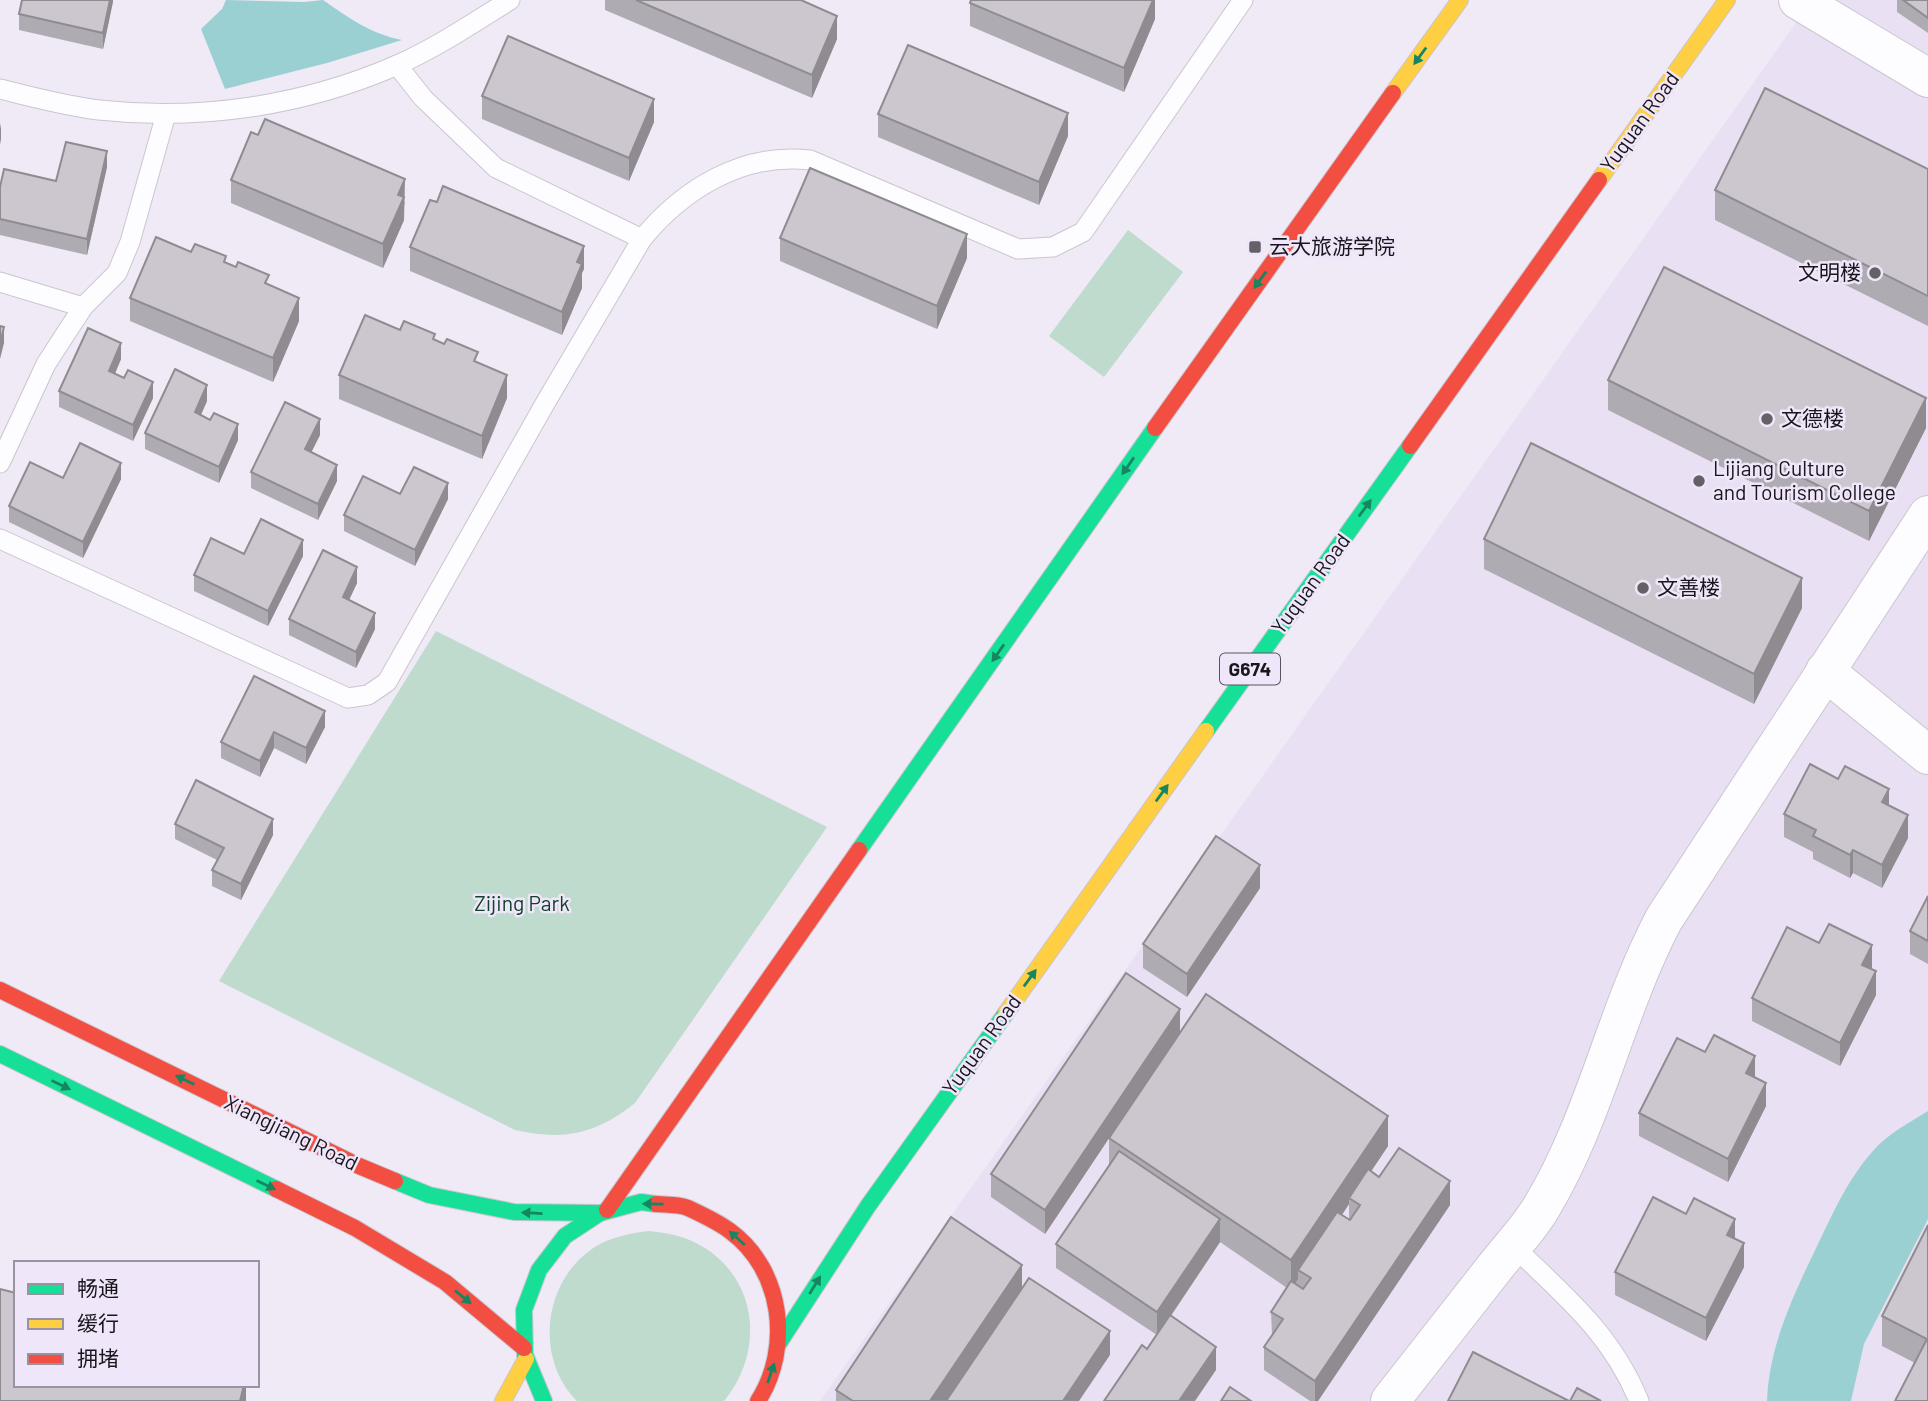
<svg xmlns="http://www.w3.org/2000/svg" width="1928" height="1401" font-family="Barlow,'Noto Sans SC',sans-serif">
<rect width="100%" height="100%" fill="#efeaf5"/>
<!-- built -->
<polygon fill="#e9e0f3" points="1812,0 1928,0 1928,1401 820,1401"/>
<!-- green -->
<g fill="#bedbce">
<polygon points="1128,230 1183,272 1104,377 1049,336"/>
<path d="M436 631 827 827 635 1103C596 1134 564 1141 515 1130L219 981Z"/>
<path d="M649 1231C665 1233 681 1235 696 1243 758 1274 766 1351 724 1401H577C532 1356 544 1273 602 1243 617 1236 632 1233 649 1231Z"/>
</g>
<!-- water -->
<g fill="#9bd0d3">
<path d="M226 0 304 2 323 0C349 18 371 34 402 40L327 63 225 89 201 29 222 9Z"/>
<path d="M1928 1111V1219L1864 1344 1851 1401H1767C1769 1345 1794 1294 1818 1244 1834 1211 1848 1179 1872 1152 1887 1134 1909 1123 1928 1111Z"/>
</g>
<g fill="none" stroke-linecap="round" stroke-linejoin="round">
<defs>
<g id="lane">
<polyline points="397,65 423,98 496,168 642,239"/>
<path d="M0 89C32 97 65 106 99 110 200 121 302 106 395 66 436 48 473 23 510 0"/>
<polyline points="0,282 83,307"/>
<polyline points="0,463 46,364 83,307 117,273 130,242 166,114"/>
<path d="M0 539 348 698 368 695 387 682 547 400 642 239C683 189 743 152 810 160L1018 249 1053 247 1083 232 1243 0"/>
<path d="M1512 1245C1564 1295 1611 1333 1639 1401"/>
</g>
<g id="street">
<polyline points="1798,0 1928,78"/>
<polyline points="1825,671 1928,755"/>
<path d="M1390 1401C1424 1358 1458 1314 1492 1271 1508 1250 1528 1230 1541 1208 1596 1117 1615 1012 1664 919L1928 515"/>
</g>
<g id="fast">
<polyline points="1206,731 1410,446"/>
<polyline points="859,850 1155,428"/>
<polyline points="0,1054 276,1189"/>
<polyline points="395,1181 429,1195 514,1212 600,1213"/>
<polyline points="779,1343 868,1206 1006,1013"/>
<polyline points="544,1401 525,1355 524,1310 539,1270 565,1236 600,1213 641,1202 656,1204"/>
</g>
<g id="slow">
<polyline points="1393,93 1460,0"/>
<polyline points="1599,180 1727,0"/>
<polyline points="1006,1013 1206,731"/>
<polyline points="503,1401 526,1359"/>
</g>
<g id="jam">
<polyline points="1155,428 1393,93"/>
<polyline points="1410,446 1599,180"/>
<polyline points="0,990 359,1166 395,1181"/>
<polyline points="276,1189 355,1228 445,1282 524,1348"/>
<path d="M656 1204C666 1205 678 1204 688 1208 701 1214 718 1222 730 1231 783 1270 792 1348 758 1401"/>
<polyline points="607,1210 859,850"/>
</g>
</defs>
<!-- lane casing -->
<use href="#lane" stroke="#cac6cf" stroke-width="21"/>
<!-- street casing -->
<use href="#street" stroke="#cac6cf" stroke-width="40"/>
<!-- fast casing -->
<use href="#fast" stroke="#cac6cf" stroke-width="18"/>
<!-- slow casing -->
<use href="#slow" stroke="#cac6cf" stroke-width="18"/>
<!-- jam casing -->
<use href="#jam" stroke="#cac6cf" stroke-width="18"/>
<!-- lane -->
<use href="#lane" stroke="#fdfcfe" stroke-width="19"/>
<!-- street -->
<use href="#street" stroke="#fdfcfe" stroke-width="38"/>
<!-- fast -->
<use href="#fast" stroke="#16e098" stroke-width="16"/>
<!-- slow -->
<use href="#slow" stroke="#ffcf43" stroke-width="16"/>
<!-- jam -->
<use href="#jam" stroke="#f24e42" stroke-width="16"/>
</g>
<!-- wall -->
<g fill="#afabb2" fill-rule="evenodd">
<polygon points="113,0 103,49 19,30 19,14"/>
<polygon points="605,0 801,0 837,39 812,98 605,10"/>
<polygon points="1155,0 1155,19 1124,92 970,26 970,3"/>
<polygon points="1897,0 1928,0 1928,33 1897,12"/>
<polygon points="482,96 654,122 629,181 482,119"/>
<polygon points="878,114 1068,136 1039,205 878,137"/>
<polygon points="258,135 405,202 404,206 404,220 383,268 231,203 231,180"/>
<polygon points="107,167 87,255 0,235 0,187 56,181"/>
<polygon points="1928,169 1928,326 1715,220 1715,190"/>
<polygon points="780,238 967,258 937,329 780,261"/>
<polygon points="410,247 584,269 582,273 582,288 562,335 410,271"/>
<polygon points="191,252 226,263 269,285 299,321 273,382 130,321 130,298"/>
<polygon points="400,330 435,340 478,362 507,398 482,459 339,399 339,375"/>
<polygon points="121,359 115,374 153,398 133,441 59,407 59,391"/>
<polygon points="1608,380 1926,428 1869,541 1608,410"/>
<polygon points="207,401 201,415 238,440 219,483 145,449 145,433"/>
<polygon points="320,435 311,452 337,481 318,520 251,488 251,472"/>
<polygon points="63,478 121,479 83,558 9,522 9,506"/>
<polygon points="400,494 448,499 415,566 344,531 344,515"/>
<polygon points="1484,539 1802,608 1754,704 1484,569"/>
<polygon points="244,554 303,556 268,626 194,591 194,575"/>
<polygon points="357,583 349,600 375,629 356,668 289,635 289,619"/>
<polygon points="254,676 325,727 306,764 274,748 260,777 221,758 221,742"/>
<polygon points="1889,805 1908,838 1882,888 1853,873 1850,878 1813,859 1813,852 1784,837 1784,814"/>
<polygon points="175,824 273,835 241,900 212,886 212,870 217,860 175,839"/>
<polygon points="1260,888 1187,997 1143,968 1143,944"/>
<polygon points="1928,896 1928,964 1910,954 1910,931"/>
<polygon points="1819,943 1872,968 1876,995 1840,1066 1752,1021 1752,998"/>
<polygon points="1180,1032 1045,1234 991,1197 991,1174"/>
<polygon points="1755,1077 1766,1106 1728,1182 1639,1136 1639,1113"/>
<path d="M1109 1138 1388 1146 1371 1171 1379 1177 1450 1205 1318 1401H1310L1264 1370V1347L1272 1335 1271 1312 1287 1288 1220 1242 1171 1316 1216 1370 1147 1349 1157 1335 1056 1268V1244L1109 1165ZM1349 1204V1219L1342 1215Z"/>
<polygon points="1928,1225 1928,1401 1915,1363 1882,1346 1882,1316"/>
<polygon points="1735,1239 1744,1267 1706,1341 1615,1295 1615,1272"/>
<polygon points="836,1390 946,1401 836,1401"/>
</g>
<!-- shaded-wall -->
<g fill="#8f8b91">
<polygon points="110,0 113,0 113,2 103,49 103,33"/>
<polygon points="1153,0 1155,0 1155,19 1124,92 1124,68"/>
<polygon points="837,16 837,39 812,98 812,75"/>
<polygon points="654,99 654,122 629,181 629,158"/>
<polygon points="1068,113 1068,136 1039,205 1039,182"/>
<polygon points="1,123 1,139 0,145 0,129"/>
<polygon points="107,151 107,167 87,255 87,239"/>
<polygon points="405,179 404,220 383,268 383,244 398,195"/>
<polygon points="967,234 967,258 937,329 937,306"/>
<polygon points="584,246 584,269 582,273 582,288 562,335 562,312 577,262"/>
<polygon points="299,298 299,321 273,382 273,358"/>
<polygon points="4,327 4,343 0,359 0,343"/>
<polygon points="121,343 121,359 109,387 109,371"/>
<polygon points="507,375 507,398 482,459 482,436"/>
<polygon points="153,382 153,398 133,441 133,425"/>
<polygon points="207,385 207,401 195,428 195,412"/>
<polygon points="1926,398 1926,428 1869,541 1869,511"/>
<polygon points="320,419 320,435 305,465 305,449"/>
<polygon points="238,424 238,440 219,483 219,467"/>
<polygon points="121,463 121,479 83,558 83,542"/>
<polygon points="337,465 337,481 318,520 318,504"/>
<polygon points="448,483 448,499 415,566 415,550"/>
<polygon points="303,540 303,556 268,626 268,611"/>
<polygon points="357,567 357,583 343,613 343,597"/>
<polygon points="1802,578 1802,608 1754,704 1754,674"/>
<polygon points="375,613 375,629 356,668 356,652"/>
<polygon points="325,711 325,727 306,764 306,748"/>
<polygon points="274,732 274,748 260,777 260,761"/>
<polygon points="1889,789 1889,812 1882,802"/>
<polygon points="1908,815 1908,838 1882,888 1882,865"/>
<polygon points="273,819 273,835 241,900 241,884"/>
<polygon points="1853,850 1853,873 1850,878 1850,855"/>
<polygon points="1260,865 1260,888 1187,997 1187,974"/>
<polygon points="1872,945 1872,968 1862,988 1862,965"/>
<polygon points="1876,971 1876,995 1840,1066 1840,1043"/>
<polygon points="1180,1009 1180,1032 1045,1234 1045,1210"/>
<polygon points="1755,1056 1755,1079 1746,1073"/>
<polygon points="1766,1083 1766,1106 1728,1182 1728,1159"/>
<polygon points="1388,1116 1388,1146 1352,1200 1349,1198 1349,1204 1303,1273 1298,1270 1298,1279 1291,1290 1291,1260"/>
<polygon points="1450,1181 1450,1205 1318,1401 1315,1401 1315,1381"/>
<polygon points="1220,1219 1220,1242 1157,1336 1157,1312"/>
<polygon points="1735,1219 1735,1242 1727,1235"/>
<polygon points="1744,1243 1744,1267 1706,1341 1706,1318"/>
<polygon points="1022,1265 1022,1288 946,1401 930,1401"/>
<polygon points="1110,1331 1110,1355 1079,1401 1063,1401"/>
<polygon points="1216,1347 1216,1370 1195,1401 1179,1401"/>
<polygon points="244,1385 246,1385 246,1401 240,1401"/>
</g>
<!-- building -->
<g fill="#ccc7cf" stroke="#8f8b91" stroke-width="2">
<polygon points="22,0 110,0 103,33 19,14"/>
<polygon points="636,0 801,0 837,16 812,75"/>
<polygon points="971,0 1153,0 1124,68 970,3"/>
<polygon points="1903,0 1928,0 1928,18"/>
<polygon points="508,36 654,99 629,158 482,96"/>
<polygon points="908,45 1068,113 1039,182 878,114"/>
<polygon points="1765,88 1928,169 1928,296 1715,190"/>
<polygon points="265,119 405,179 398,195 404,197 383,244 231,180 251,132 258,135"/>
<polygon points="66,142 107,151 87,239 0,219 0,187 4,169 56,181"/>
<polygon points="810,168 967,234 937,306 780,238"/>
<polygon points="443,186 584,246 577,262 582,264 562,312 410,247 430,200 437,202"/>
<polygon points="156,237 191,252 195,244 226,256 224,262 236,267 238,262 269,275 265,283 299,298 273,358 130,298"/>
<polygon points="1664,267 1926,398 1869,511 1608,380"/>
<polygon points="365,315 400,330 404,321 435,334 433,339 444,344 447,339 478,352 474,361 507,375 482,436 339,375"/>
<polygon points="0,326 4,327 0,343"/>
<polygon points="88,328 121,343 109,371 124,378 128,370 153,382 133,425 59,391"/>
<polygon points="175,369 207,385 195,412 210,420 214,413 238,424 219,467 145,433"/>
<polygon points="285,402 320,419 305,449 337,465 318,504 251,472"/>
<polygon points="80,443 121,463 83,542 9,506 30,462 63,478"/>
<polygon points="1531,443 1802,578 1754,674 1484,539"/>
<polygon points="414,467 448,483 415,550 344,515 363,476 400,494"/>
<polygon points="261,519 303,540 268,611 194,575 211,538 244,554"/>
<polygon points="323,550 357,567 343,597 375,613 356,652 289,619"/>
<polygon points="254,676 325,711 306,748 274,732 260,761 221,742"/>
<polygon points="1810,764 1838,779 1845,766 1889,789 1882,802 1908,815 1882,865 1853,850 1850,855 1813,836 1816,830 1784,814"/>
<polygon points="196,780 273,819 241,884 212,870 224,848 175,824"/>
<polygon points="1216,836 1260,865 1187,974 1143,944"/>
<polygon points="1928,896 1928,941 1910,931"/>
<polygon points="1829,924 1872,945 1862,965 1876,971 1840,1043 1752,998 1787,927 1819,943"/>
<polygon points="1126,973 1180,1009 1045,1210 991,1174"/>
<polygon points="1206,994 1388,1116 1291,1260 1109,1138"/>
<polygon points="1714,1035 1755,1056 1746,1073 1766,1083 1728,1159 1639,1113 1677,1038 1705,1052"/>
<polygon points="1399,1148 1450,1181 1315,1381 1264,1347 1283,1319 1271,1312 1291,1281 1303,1289 1311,1278 1298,1270 1337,1212 1350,1220 1360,1205 1349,1198 1368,1169 1379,1177"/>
<polygon points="1119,1151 1220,1219 1157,1312 1056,1244"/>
<polygon points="1653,1197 1686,1214 1694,1198 1735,1219 1727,1235 1744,1243 1706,1318 1615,1272"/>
<polygon points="951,1217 1022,1265 930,1401 853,1401 836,1390"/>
<polygon points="1928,1225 1928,1401 1895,1401 1927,1339 1882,1316"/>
<polygon points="1029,1278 1110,1331 1063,1401 946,1401"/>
<polygon points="0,1289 16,1293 16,1385 244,1385 240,1401 0,1401"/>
<polygon points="1170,1315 1216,1347 1179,1401 1104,1401 1142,1345 1147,1349"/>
<polygon points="1473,1352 1569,1401 1448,1401"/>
<polygon points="1230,1387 1251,1401 1221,1401"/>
<polygon points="1577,1388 1601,1401 1570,1401"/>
</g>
<!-- one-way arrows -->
<defs><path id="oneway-solid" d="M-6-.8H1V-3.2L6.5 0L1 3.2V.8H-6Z" transform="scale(1.75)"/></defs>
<g fill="#178560">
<use href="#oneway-solid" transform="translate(1420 56) rotate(126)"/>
<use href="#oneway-solid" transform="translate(1260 280) rotate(126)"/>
<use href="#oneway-solid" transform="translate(1128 466) rotate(125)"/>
<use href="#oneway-solid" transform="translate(1365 508) rotate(-54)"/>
<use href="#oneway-solid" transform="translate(998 653) rotate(125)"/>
<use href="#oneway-solid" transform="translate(1162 793) rotate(-54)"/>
<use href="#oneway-solid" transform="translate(1030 978) rotate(-54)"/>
<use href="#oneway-solid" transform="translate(185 1080) rotate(-154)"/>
<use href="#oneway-solid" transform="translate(61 1085) rotate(26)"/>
<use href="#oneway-solid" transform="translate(266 1185) rotate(26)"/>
<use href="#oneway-solid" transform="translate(653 1204) rotate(-179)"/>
<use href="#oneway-solid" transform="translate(532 1213) rotate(-177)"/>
<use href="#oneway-solid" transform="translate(737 1238) rotate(-138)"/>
<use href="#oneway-solid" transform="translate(815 1285) rotate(-58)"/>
<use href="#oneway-solid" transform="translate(463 1297) rotate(39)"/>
<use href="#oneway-solid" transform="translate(771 1373) rotate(-71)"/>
</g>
<!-- markers -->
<g fill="#636067" stroke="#efe6f9" stroke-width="2.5">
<rect x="1248" y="240" width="14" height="14" rx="3.5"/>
<circle cx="1875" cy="273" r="7"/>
<circle cx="1767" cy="419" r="7"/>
<circle cx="1699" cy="481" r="7"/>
<circle cx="1643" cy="588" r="7"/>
</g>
<g text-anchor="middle" stroke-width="5" stroke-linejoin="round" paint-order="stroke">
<!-- shield labels -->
<rect fill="#efe6f9" stroke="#58545e" stroke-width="2" x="1220" y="653.5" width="60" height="31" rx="5"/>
<g font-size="19" font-weight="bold" fill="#18151b">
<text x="1250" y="676">G674</text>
</g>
<!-- street labels -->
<g font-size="21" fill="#18151b" stroke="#efe6f9">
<text transform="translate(1640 122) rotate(-54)" y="7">Yuquan Road</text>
<text transform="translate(1311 584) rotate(-54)" y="7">Yuquan Road</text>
<text transform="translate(982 1045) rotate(-54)" y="7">Yuquan Road</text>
<text transform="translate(291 1133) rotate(26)" y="7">Xiangjiang Road</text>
</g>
<!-- poi labels -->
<g font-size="21" fill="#18151b" stroke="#efe6f9" text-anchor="start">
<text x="1269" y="254">云大旅游学院</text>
<text x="1861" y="280" text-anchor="end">文明楼</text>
<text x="1781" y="426">文德楼</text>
<text x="1713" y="476">Lijiang Culture<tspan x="1713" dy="24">and Tourism College</tspan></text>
<text x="1657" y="595">文善楼</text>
</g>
<!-- park labels -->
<g font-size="21" fill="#11412b" stroke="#efe6f9">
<text x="522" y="911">Zijing Park</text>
</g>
</g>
<!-- legend -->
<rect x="14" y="1261" width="245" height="126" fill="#efe6f9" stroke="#9992a0" stroke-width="2"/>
<rect x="28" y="1284" width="35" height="10" fill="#16e098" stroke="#9992a0" stroke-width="2"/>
<text x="77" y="1296" font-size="21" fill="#18151b">畅通</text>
<rect x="28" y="1319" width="35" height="10" fill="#ffcf43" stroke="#9992a0" stroke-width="2"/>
<text x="77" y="1331" font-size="21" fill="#18151b">缓行</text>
<rect x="28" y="1354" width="35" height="10" fill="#f24e42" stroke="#9992a0" stroke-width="2"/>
<text x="77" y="1366" font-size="21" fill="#18151b">拥堵</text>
</svg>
